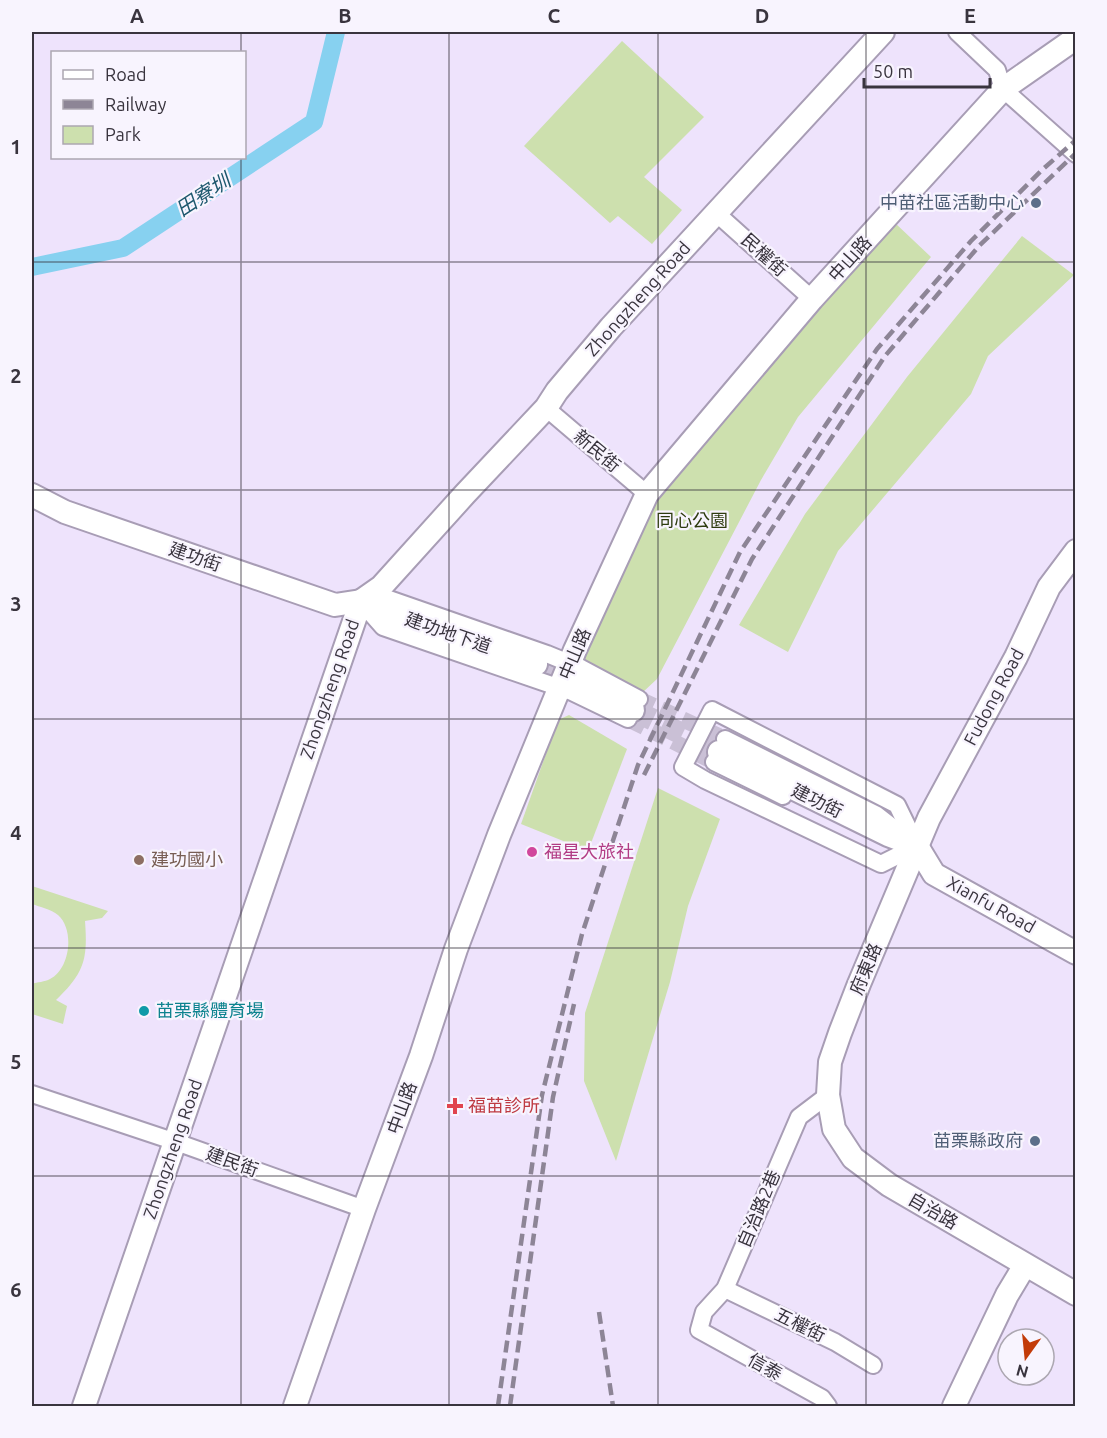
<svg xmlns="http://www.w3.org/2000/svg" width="1107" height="1438" font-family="Ubuntu,'Noto Sans TC',sans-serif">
<rect width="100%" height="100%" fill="#eee3fc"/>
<!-- green -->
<g fill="#cde0ae">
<polygon points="622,41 704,117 644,177 682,210 652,244 618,216 610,223 524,146"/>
<polygon points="894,222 931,257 798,417 761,480 657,679 642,693 581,658 658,496"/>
<polygon points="1022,236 1074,275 988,356 971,394 838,551 788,652 739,625 805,514 907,377"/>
<polygon points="569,715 627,749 588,851 521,824 558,720"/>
<polygon points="658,788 720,819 688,906 670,982 616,1161 584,1081 585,1013"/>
<path d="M32 886 108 911 102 918 85 921C88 960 84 973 56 1000L67 1006 63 1024 32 1014V984C37 982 45 982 50 979 70 969 75 930 58 915 51 909 40 907 32 904Z"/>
</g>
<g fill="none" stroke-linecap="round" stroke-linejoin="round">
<!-- canal -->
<polyline stroke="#87d1f0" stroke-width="18" points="32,267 123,248 314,122 336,32"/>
<!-- street-tunnel -->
<g stroke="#cac0d6" stroke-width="16" stroke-dasharray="16 8" stroke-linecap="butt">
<polyline points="639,699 725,739"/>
<polyline points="630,720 714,762"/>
</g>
<!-- secondary-tunnel -->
<g stroke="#cac0d6" stroke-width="22" stroke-dasharray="22 11" stroke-linecap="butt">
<polyline points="536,664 577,680"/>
<polyline points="633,710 719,752"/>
</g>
<defs>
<g id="street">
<polyline points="957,32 997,70 1003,89 1076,154"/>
<polyline points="715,212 812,299"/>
<polyline points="546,408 647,494"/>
<polyline points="368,601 389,599 547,654 581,668 639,699"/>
<polyline points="361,602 383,627 572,692 628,719"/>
<polygon points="712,710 897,805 917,846 881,864 705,780 683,767"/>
<polyline points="725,739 877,815 900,833"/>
<polyline points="714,762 783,796"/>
<polyline points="32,1094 176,1142 364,1209"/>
<polyline points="828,1095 799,1117 725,1289 704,1312 699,1330 822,1398 828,1406"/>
<polyline points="725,1289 835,1342 873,1365"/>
</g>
<g id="secondary">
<polyline points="32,495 65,512 335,605 361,601"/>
<polyline points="1076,551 1049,587 1016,657 929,818 859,984 840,1033 830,1062 828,1095 834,1129 853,1158 889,1185 1076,1294"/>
<polyline points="361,601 536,664"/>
<polyline points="577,680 633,710"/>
<polyline points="719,752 888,835 917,846"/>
<polyline points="917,846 934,874 1076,953"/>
<polyline points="84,1406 361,601 381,587 465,494 546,408 557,391 611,327 883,32"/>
<polyline points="295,1406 364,1209 421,1056 456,949 499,835 575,650 647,494 812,299 1003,89 1076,38"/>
<polyline points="954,1406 1007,1295 1025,1265"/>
</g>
</defs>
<!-- street casing -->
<use href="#street" stroke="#a89db5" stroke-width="20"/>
<!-- secondary casing -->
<use href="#secondary" stroke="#a89db5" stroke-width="26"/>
<!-- street -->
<use href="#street" stroke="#fff" stroke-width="16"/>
<!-- secondary -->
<use href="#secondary" stroke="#fff" stroke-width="22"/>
<!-- rail -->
<g stroke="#8d8596" stroke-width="4.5" stroke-dasharray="12 6" stroke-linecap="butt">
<polyline points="644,775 752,559 885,356 979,246 1076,153"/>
<polyline points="599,1312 613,1406"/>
<polyline points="498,1406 542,1095 582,934 638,765 740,552 877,349 971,241 1042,170 1076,140"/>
<polyline points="510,1406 553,1097 574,1004"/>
</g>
</g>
<!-- grid -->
<path fill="none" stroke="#39343e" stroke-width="1.5" stroke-opacity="0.55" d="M241 32V52M449 32V1406M658 32V1406M866 32V1406M241 158V1406M32 262H1076M32 490H1076M32 719H1076M32 948H1076M32 1176H1076"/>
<!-- markers -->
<g fill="#5c6f8a" stroke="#f8f4fe" stroke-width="2">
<circle cx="1036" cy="203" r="6"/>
<circle cx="1035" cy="1141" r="6"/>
</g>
<circle fill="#d1479c" stroke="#f8f4fe" stroke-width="2" cx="532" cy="852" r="6"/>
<circle fill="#8d6e63" stroke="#f8f4fe" stroke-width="2" cx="139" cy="860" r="6"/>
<circle fill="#0f9aa8" stroke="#f8f4fe" stroke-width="2" cx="144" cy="1011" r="6"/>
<path fill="#e0444e" stroke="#f8f4fe" stroke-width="2" d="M452 1097h6v6h6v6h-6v6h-6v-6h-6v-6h6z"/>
<g text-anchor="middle" stroke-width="4.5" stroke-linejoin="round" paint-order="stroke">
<!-- service labels -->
<g font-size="18" fill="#4e5e75" stroke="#f8f4fe" text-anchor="end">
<text x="1024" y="209">中苗社區活動中心</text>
<text x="1023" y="1147">苗栗縣政府</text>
</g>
<!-- street labels -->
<g font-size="18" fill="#39343e" stroke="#f8f4fe">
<text transform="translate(764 255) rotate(42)" y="6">民權街</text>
<text transform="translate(850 259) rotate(-48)" y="6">中山路</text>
<text transform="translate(638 299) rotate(-48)" y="6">Zhongzheng Road</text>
<text transform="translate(597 451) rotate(40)" y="6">新民街</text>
<text transform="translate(195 557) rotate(19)" y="6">建功街</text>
<text transform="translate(448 633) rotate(19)" y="6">建功地下道</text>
<text transform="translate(575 654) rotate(-67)" y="6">中山路</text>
<text transform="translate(330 689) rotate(-71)" y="6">Zhongzheng Road</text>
<text transform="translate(994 697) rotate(-62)" y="6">Fudong Road</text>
<text transform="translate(817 801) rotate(26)" y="6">建功街</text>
<text transform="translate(991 905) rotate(29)" y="6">Xianfu Road</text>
<text transform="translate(866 969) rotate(-67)" y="6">府東路</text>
<text transform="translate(402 1108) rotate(-70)" y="6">中山路</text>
<text transform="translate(173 1149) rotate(-71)" y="6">Zhongzheng Road</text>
<text transform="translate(232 1162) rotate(20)" y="6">建民街</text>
<text transform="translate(759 1209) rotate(-67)" y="6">自治路2巷</text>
<text transform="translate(933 1211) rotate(30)" y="6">自治路</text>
<text transform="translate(800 1325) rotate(26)" y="6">五權街</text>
<text transform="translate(765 1367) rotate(29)" y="6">信泰</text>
</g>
<!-- park labels -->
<g font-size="18" fill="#2e3c0f" stroke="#f8f4fe">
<text x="692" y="527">同心公園</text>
</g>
<!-- hotel labels -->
<g font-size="18" fill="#b23c85" stroke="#f8f4fe" text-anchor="start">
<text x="544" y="858">福星大旅社</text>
</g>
<!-- education labels -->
<g font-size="18" fill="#785e54" stroke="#f8f4fe" text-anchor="start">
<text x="151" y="866">建功國小</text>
</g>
<!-- culture labels -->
<g font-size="18" fill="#0d838f" stroke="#f8f4fe" text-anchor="start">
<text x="156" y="1017">苗栗縣體育場</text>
</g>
<!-- health labels -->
<g font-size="18" fill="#be3a42" stroke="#f8f4fe" text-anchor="start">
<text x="468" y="1112">福苗診所</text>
</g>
<!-- water labels -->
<g font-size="20" font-style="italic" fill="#1d586e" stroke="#f8f4fe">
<text transform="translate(203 195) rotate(-33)" y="7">田寮圳</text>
</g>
</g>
<!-- border -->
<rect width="1107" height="1438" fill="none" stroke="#f8f4fe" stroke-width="66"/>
<!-- legend -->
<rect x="51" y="51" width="195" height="108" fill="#f8f4fe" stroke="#aca7b1" stroke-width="1.5"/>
<rect x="63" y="70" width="30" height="9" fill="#ffffff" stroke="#aca7b1" stroke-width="1.5"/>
<text x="105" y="81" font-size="18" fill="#39343e">Road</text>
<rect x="63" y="100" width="30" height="9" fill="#8d8596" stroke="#aca7b1" stroke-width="1.5"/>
<text x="105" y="111" font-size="18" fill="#39343e">Railway</text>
<rect x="63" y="126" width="30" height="18" fill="#cde0ae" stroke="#aca7b1" stroke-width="1.5"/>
<text x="105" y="141" font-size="18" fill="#39343e">Park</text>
<!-- north arrow -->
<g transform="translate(1026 1357) rotate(195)"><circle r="28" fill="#f8f4fe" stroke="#aca7b1" stroke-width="1.5"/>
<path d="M0-4.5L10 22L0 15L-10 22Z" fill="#c33b09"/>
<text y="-9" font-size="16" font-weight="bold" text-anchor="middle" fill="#39343e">N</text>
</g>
<!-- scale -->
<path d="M864 78v9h126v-9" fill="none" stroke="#39343e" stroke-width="3"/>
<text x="873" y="78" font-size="18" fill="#39343e" stroke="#f8f4fe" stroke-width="4.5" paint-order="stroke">50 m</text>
<rect x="33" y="33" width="1041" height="1372" fill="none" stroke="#39343e" stroke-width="2"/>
<g font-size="20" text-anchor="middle" font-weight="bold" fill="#39343e">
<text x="137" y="23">A</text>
<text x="345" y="23">B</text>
<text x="554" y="23">C</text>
<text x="762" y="23">D</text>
<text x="970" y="23">E</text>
<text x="16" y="154">1</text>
<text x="16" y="383">2</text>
<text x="16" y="611">3</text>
<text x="16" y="840">4</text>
<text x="16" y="1069">5</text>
<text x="16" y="1297">6</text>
</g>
</svg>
